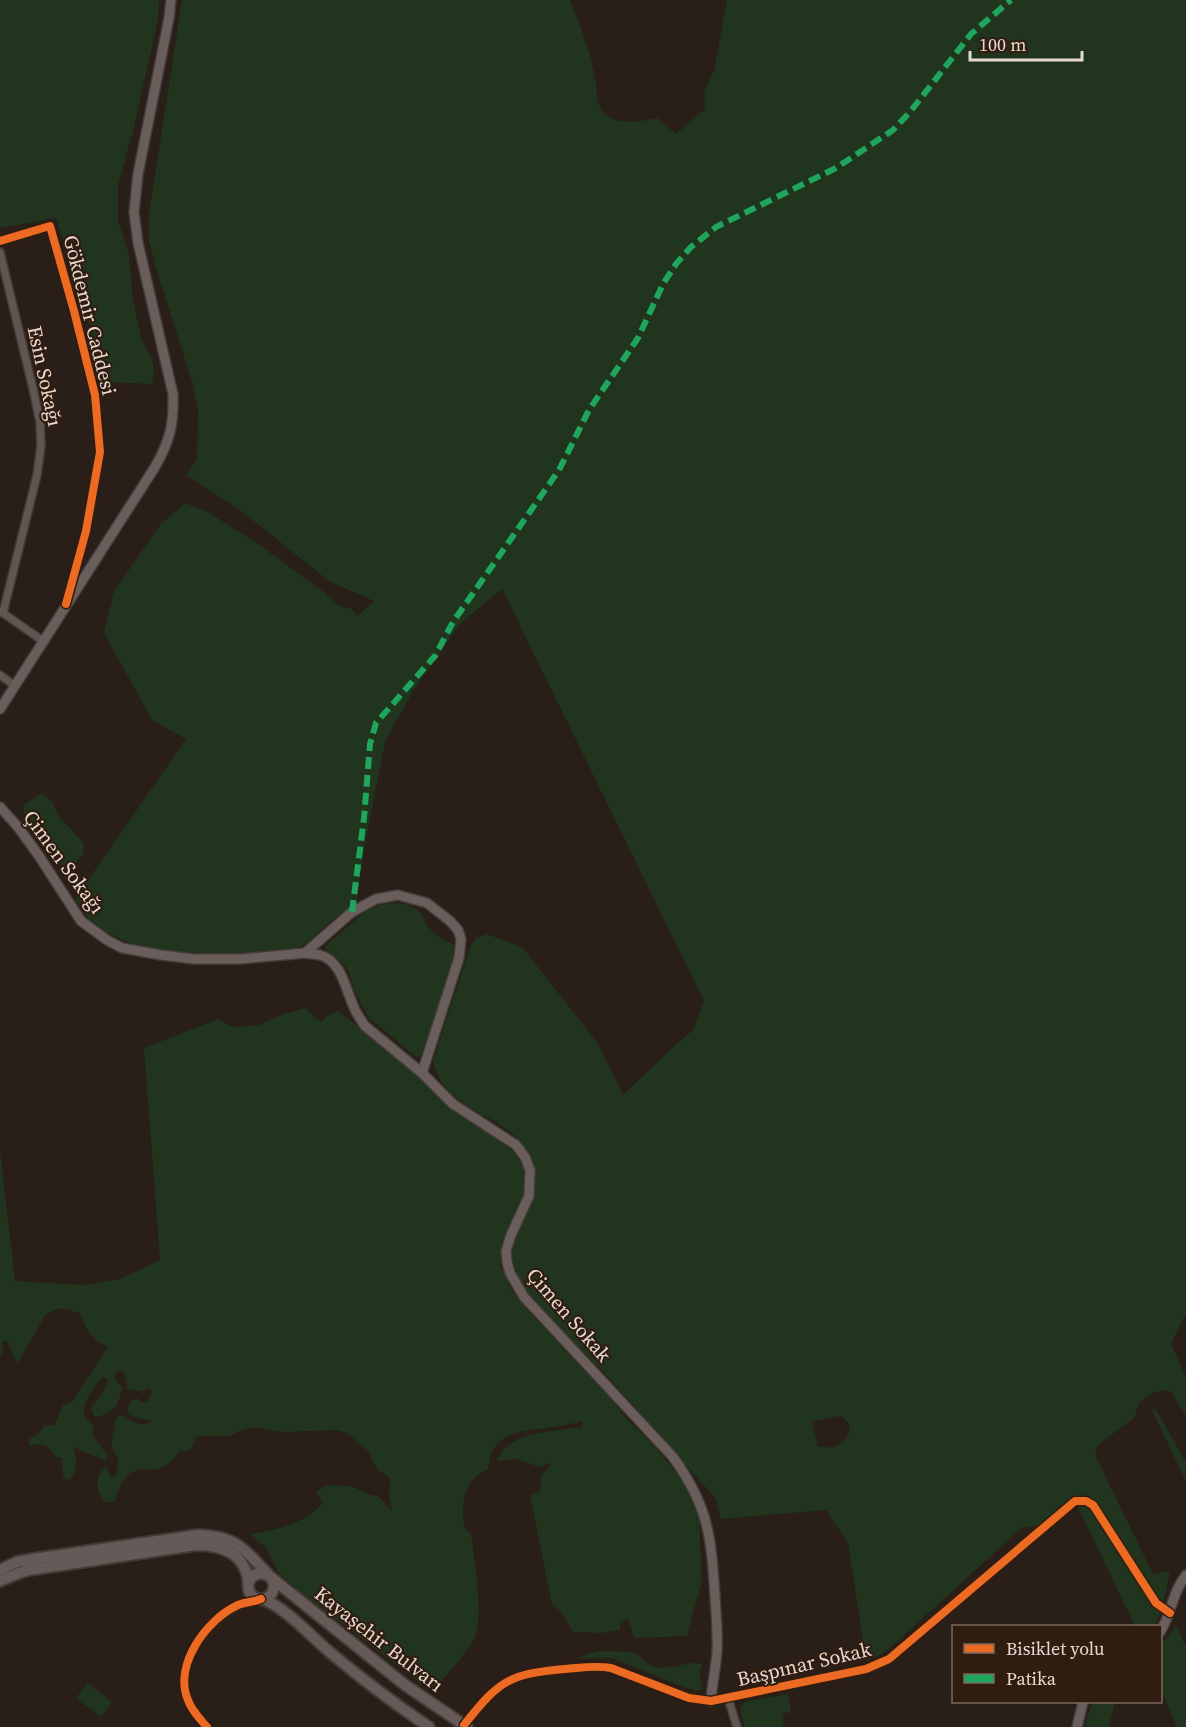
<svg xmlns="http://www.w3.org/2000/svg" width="1186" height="1727" font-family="'Source Serif 4',serif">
<rect width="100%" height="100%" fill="#291e18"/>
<!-- green -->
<g fill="#21341d" fill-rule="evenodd">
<polygon points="0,0 159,0 158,20 134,127 118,186 118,221 129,254 133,299 141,338 152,359 154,372 152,384 105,382 101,363 56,218 0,228"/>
<path d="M182 0H570C581 28 592 55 596 85 597 95 597 105 603 112 616 127 641 121 657 118L676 134 705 109 704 91 714 71 727 0H1186V1313L1171 1344 1186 1377V1416L1171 1392 1167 1390 1153 1393 1139 1403 1134 1418 1099 1444 1095 1455 1152 1572 1155 1574 1166 1571 1170 1572 1161 1612 1154 1626H1135L1075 1501 1070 1498 1045 1522 1040 1526 1023 1527 889 1649 880 1655 866 1660 848 1543 826 1510 721 1519 715 1498C680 1459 645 1418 610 1379 583 1349 525 1302 514 1265 503 1230 554 1201 528 1153 506 1111 445 1115 433 1061L471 945 476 938 487 934 523 948 597 1042 623 1095 672 1048 693 1030 704 1001 502 589 460 624 413 691 385 742 365 844 356 905C347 910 337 916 329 923 318 932 311 943 297 948 276 955 254 953 233 953 184 953 126 954 88 918 83 913 79 906 75 899L186 739 152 720 104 633 114 591 161 524 185 503 208 512 258 544 324 592 339 606 351 608 357 616 374 601 329 581 240 510 186 475 197 459 198 408 193 385 156 268 149 240V214ZM840 1416C858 1425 848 1442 833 1447 828 1448 823 1447 818 1446L812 1421Z"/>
<polygon points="42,793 52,801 58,815 84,844 83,855 70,869 62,867 32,821 23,812 25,804"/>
<path d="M391 903C402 903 416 905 422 915 426 922 421 917 426 923 431 932 443 941 453 944 458 966 429 1026 423 1052L420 1056 416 1057 369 1018 353 988 349 972 344 965 324 947 367 910 383 904Z"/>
<path d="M305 1008 321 1022 328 1015 337 1011 349 1019 425 1080 444 1103 460 1116 495 1137 517 1155 523 1168 525 1179 523 1195 502 1243 500 1266 513 1292 530 1313 614 1402 623 1415 653 1445 675 1471 684 1484 699 1517 702 1580 687 1636 635 1638 627 1618 620 1624V1630L602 1633 573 1632 563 1614 552 1604 530 1495 538 1493 541 1488 540 1476 551 1466 550 1463 539 1467 516 1459 496 1461C498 1457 501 1453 504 1449 522 1431 557 1431 581 1427L583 1421C571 1424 558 1427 546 1428 514 1432 492 1433 488 1470 468 1477 463 1494 463 1513 463 1522 463 1528 471 1534 474 1559 484 1615 475 1636 467 1654 445 1676 432 1692L302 1594 278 1572 267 1549 250 1534C275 1531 307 1523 323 1502L315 1493 326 1485 351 1486 371 1495 378 1496 392 1511 389 1495 390 1478 378 1470 372 1461 371 1454 347 1433 337 1430 283 1432 254 1427 242 1430 228 1436H196L194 1443 190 1450 180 1451C175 1457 170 1464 163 1467 154 1471 143 1468 135 1471 123 1476 117 1491 115 1502H104C96 1487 94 1479 106 1466L111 1478 117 1474 118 1459 111 1445 116 1418 123 1415C133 1422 141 1428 152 1421 144 1418 136 1419 128 1414 127 1405 129 1402 137 1398L142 1402 149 1401 152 1391 147 1388 141 1392 127 1389 124 1371H119L114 1375 116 1380 123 1388 116 1407 99 1417 94 1416C88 1402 94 1405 101 1396 104 1391 107 1384 108 1378H102C96 1384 82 1403 84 1413 85 1418 90 1422 93 1425V1436L108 1456 105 1461 74 1447C76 1462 79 1466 70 1480L63 1477 62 1458 56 1457 47 1446 39 1444 29 1446V1439L39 1433 45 1425 54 1426 63 1405 72 1402 108 1347C91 1340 86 1328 80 1313L60 1308 46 1314 17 1364 8 1342 2 1341 3 1351 0 1358V1149L15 1281 84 1285 120 1279 160 1260 144 1048 218 1019 233 1027 259 1025 283 1014Z"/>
<polygon points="1155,1408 1186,1462 1186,1482 1152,1410"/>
<polygon points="1176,1625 1186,1647 1186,1727 1177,1727 1161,1689 1161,1644 1171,1634"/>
<path d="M597 1651C609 1652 625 1650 636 1654 643 1657 647 1666 656 1667 673 1670 689 1660 703 1664 696 1672 702 1680 703 1689L696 1691 683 1687 612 1658 574 1659Z"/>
<polygon points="88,1683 112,1702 101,1717 76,1698"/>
<path d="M788 1694 791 1712 782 1714 784 1727H745C742 1719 737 1710 744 1702Z"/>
<polygon points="1092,1702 1115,1702 1109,1727 1085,1727"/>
</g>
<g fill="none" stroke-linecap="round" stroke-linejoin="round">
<defs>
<g id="street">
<polyline points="0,241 50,226 74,311 95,395 100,452 86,531 67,600"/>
<polyline points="0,252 33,389 40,422 41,446 37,475 3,613"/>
<polyline points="0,611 43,641"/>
<polyline points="0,675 15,686"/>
<polyline points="728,1698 737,1727"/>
<path d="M464 1725C499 1681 508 1674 565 1669 580 1668 596 1665 611 1668L689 1698 711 1701 866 1669 889 1659 1075 1501H1086L1093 1505 1156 1603 1170 1613"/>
<path d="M207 1727C200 1719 192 1710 188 1701 173 1664 206 1622 237 1606 244 1602 252 1602 259 1600"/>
</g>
<g id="secondary">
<path d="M0 709 155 467C170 441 174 424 173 394L138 243 134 212 138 174 169 18 171 0"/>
<polyline points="0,807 18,827 39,856 81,921 107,940 122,948 161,955 194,959 240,959 305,953 352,912 376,899 398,895 427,903 450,921 458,930 461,939 459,958 422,1073"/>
<path d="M305 953C310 954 315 954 320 955 341 961 345 987 353 1005 356 1013 360 1019 365 1026L422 1073 453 1104 516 1145 525 1157 530 1170 529 1196 511 1235 506 1251 507 1262 510 1273 524 1297 673 1457C709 1507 711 1537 715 1596 716 1614 718 1633 717 1651 716 1668 712 1684 711 1701"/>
<path d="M1160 1632C1172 1614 1172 1592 1186 1575"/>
<polyline points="1077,1727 1083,1702"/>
</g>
<g id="primary">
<path d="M0 1570 17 1562 33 1559 198 1535C230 1536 241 1544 262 1568 266 1572 272 1577 273 1582 277 1594 264 1604 254 1597 247 1593 249 1587 248 1580 248 1575 246 1571 244 1567 235 1549 214 1545 196 1545L29 1570 19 1573 0 1581"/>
<path d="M248 1583C252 1574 259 1572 268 1575L405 1685 467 1727"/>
<path d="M263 1599C290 1611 310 1636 332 1654 363 1680 395 1704 429 1727"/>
</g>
</defs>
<!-- street casing -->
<use href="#street" stroke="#443b36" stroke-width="10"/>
<!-- secondary casing -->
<use href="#secondary" stroke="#443b36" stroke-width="12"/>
<!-- primary casing -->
<use href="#primary" stroke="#443b36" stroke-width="14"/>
<!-- street -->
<use href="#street" stroke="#605651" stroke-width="7"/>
<!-- secondary -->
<use href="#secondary" stroke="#695e5b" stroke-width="9"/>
<!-- primary -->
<use href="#primary" stroke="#655a58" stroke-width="10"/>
<!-- quiet -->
<polyline stroke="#20a55d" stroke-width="6" stroke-dasharray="12 6" stroke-linecap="butt" points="352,912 364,818 370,744 376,723 435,656 453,622 559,470 589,410 638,338 663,284 676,264 691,247 716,227 836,168 893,130 910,112 971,34 1011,0"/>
<defs>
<g id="cycleway">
<polyline points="0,241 50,226 74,311 95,395 100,452 86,531 66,604"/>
<path d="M464 1725C499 1681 508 1674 565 1669 580 1668 596 1665 611 1668L689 1698 711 1701 866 1669 889 1659 1075 1501H1086L1093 1505 1156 1603 1170 1613"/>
<path d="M207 1727C200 1719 191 1710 188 1700 173 1665 207 1619 238 1605 245 1602 254 1602 261 1599"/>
</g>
</defs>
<!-- cycleway casing -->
<use href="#cycleway" stroke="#311d10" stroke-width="11"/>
<!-- cycleway -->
<use href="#cycleway" stroke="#ed6a23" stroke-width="8"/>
</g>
<g text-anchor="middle" stroke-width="4.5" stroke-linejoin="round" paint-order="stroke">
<!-- street labels -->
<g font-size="20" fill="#e7d9d1" stroke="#311d10">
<text transform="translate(90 315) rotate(76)" y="7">Gökdemir Caddesi</text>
<text transform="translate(45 376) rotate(78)" y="7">Esin Sokağı</text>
<text transform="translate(64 862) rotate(54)" y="7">Çimen Sokağı</text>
<text transform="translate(569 1315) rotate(49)" y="7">Çimen Sokak</text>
<text transform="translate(379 1639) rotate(38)" y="7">Kayaşehir Bulvarı</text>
<text transform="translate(804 1664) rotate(-13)" y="7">Başpınar Sokak</text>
</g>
</g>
<!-- legend -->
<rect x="952" y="1625" width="210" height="78" fill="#311d10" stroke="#7a685d" stroke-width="1.5"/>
<rect x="964" y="1644" width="30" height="9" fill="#ed6a23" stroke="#7a685d" stroke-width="1.5"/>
<text x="1006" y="1655" font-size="18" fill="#e7d9d1">Bisiklet yolu</text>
<rect x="964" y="1674" width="30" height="9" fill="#20a55d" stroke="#7a685d" stroke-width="1.5"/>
<text x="1006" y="1685" font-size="18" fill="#e7d9d1">Patika</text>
<!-- scale -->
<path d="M970 51v9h112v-9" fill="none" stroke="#e7d9d1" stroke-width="3"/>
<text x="979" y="51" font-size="18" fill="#e7d9d1" stroke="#311d10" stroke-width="4.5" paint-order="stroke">100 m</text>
</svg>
